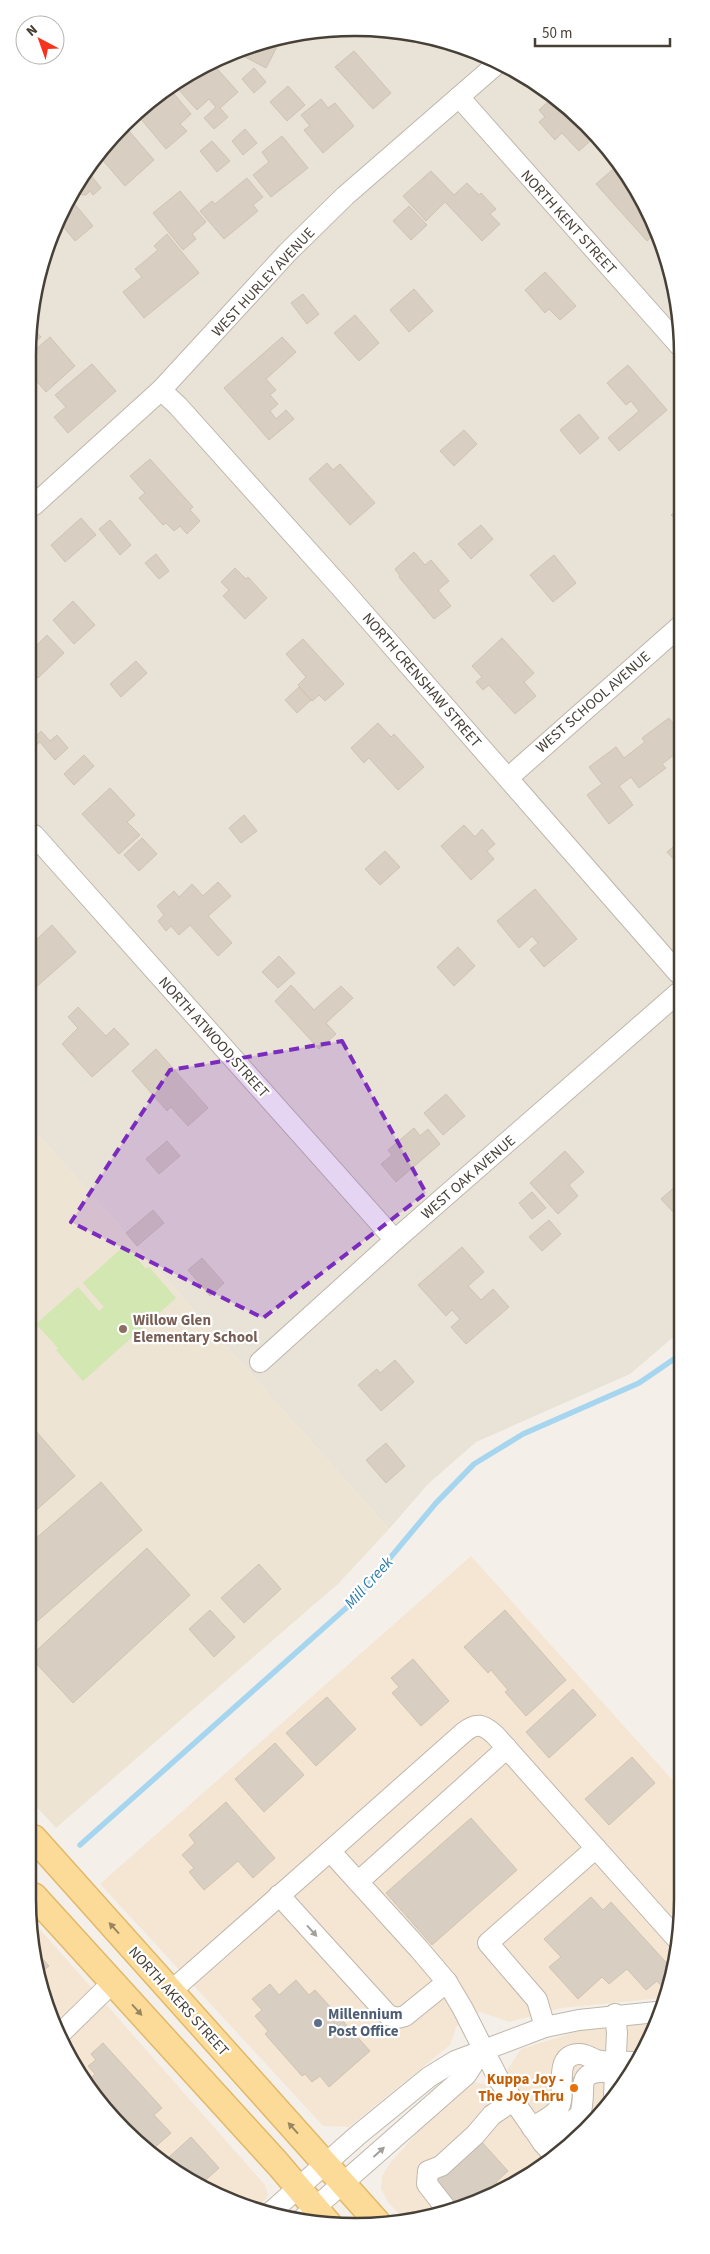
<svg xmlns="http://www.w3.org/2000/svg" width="710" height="2254" font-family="'Source Sans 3',sans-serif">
<rect width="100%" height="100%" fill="#f4f0e9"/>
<!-- residential -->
<polygon fill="#e8e2d7" points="355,28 419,34 519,72 601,139 649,210 680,312 677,1334 630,1374 476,1442 428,1484 389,1529 34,1130 34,291 53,229 83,173 124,123 173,83 230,52 291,34"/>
<!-- commercial -->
<g fill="#f5e6d4">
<polygon points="471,1556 677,1785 676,1963 662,1998 562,2008 509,2022 480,2012 456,2027 450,2045 349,2127 323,2126 100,1884"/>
<polygon points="38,1927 265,2185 268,2195 260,2208 210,2193 109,2115 52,2024 34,1963 34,1931"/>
<polygon points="651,2023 627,2081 554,2159 440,2215 405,2221 388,2202 381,2189 382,2176 391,2162 430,2118 470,2082 485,2084 505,2073 521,2049 591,2027"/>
</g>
<!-- education -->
<polygon fill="#ede4d3" points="34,1130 389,1529 339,1583 56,1828 34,1804"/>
<!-- green -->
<polygon fill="#d2e7b2" points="125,1245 146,1269 149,1267 176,1298 83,1381 56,1350 58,1348 36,1324 78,1287 99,1311 104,1307 83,1283"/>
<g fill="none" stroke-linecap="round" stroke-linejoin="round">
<!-- stream -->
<polyline stroke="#a6d5ef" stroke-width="5.5" points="80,1845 354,1601 436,1503 474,1464 523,1434 639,1383 677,1357"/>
</g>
<!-- building -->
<g fill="#d8cec1" stroke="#d0c3b1">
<polygon points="282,37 266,68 234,51"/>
<polygon points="354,51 391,93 373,109 335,67"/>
<polygon points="211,62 238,92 220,108 228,117 214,129 204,118 216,107 209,99 197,110 179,90 195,76 192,73"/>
<polygon points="254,68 266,82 254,93 242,79"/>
<polygon points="288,86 305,105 287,121 270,102"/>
<polygon points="169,88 191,114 180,124 187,131 166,149 136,113"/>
<polygon points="552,98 597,135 579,151 562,133 555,140 539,122 545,117 539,110"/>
<polygon points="321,99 328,108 335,103 354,126 323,153 304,130 310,126 301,115"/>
<polygon points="123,124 154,160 125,186 100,157 111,147 107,143"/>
<polygon points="245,129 257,143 243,155 232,141"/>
<polygon points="282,136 308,168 271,197 253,175 269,162 262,152"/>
<polygon points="212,141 230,161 217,172 200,151"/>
<polygon points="618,165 649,210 656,233 647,241 596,184"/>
<polygon points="86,169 101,188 93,195 90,191 86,195 74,194 73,202 93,226 75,241 58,220"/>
<polygon points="431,171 454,195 467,183 479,195 481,193 496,209 490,214 500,224 482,241 445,202 426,221 403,196"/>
<polygon points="247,178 263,197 253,205 258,211 224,239 200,211 212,201 215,204"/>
<polygon points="180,191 206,222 192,234 196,239 183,250 153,213"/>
<polygon points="409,206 427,225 411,240 393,221"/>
<polygon points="167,234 199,273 144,318 123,292 142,277 135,269 158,250 154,246"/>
<polygon points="545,272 576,306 560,320 549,309 545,313 525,290"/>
<polygon points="414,289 433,311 409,332 390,310"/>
<polygon points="303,294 319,314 307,324 291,303"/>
<polygon points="355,315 379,343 359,361 334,333"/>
<polygon points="34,329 41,337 34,343"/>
<polygon points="50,337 75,366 46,392 34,378 34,351"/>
<polygon points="282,337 296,352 266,379 276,390 270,395 278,404 270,411 276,419 286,410 294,419 269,440 224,388"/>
<polygon points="92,364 116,391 68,433 54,417 66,407 55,395"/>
<polygon points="628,365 667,410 619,451 608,438 639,411 631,401 626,405 607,383"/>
<polygon points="579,414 599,438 580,454 560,430"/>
<polygon points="464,430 477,444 454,466 440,451"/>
<polygon points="150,459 193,507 190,510 200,521 187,534 180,526 174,531 166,523 163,525 139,498 145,493 130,476"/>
<polygon points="327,463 333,470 340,464 375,503 350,525 309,479"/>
<polygon points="679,508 679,523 671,515"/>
<polygon points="81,518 96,535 65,562 51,545"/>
<polygon points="110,520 131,545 120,555 99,529"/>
<polygon points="481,525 493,539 471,559 458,544"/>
<polygon points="414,552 425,565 431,560 449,581 438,590 451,606 434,619 399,577 400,576 395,569"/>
<polygon points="156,554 169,571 159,579 145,563"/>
<polygon points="554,555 576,583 553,602 530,575"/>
<polygon points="235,568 246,579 248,577 267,598 245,619 223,596 229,590 221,582"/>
<polygon points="73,601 95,625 74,644 53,620"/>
<polygon points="47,635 64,653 38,678 34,673 34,648"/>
<polygon points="502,638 534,673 524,682 536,696 515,714 489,685 483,690 476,682 482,677 472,666"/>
<polygon points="303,639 344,684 325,701 319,695 312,701 298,685 306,677 286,654"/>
<polygon points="136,661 147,673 121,697 110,684"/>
<polygon points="299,687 311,700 297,713 285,700"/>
<polygon points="669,718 679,731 679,751 662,764 666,768 639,788 631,777 619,786 633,805 609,824 587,795 602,784 589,767 616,747 624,758 645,742 642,738"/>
<polygon points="378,723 391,737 394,734 424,767 398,790 369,758 364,763 351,748"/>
<polygon points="41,731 50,741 57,735 68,748 55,760 40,742 34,747 34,734 36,736"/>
<polygon points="84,755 94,766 74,785 64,774"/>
<polygon points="110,788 135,815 127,822 140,835 119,854 82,814"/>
<polygon points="244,815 257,831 241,843 229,828"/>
<polygon points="464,825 475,837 482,829 495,844 487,851 494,859 471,880 441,846"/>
<polygon points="142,838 157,854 139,871 124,855"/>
<polygon points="679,842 678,864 667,852"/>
<polygon points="385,851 400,867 380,885 365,869"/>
<polygon points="218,882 231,896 208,916 232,943 218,956 190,925 179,935 171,926 166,931 158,921 164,915 157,906 174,891 179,897 192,884 203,896"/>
<polygon points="535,889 577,939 544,967 530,950 538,943 532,936 519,948 497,921"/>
<polygon points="52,925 76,952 36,987 34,984 34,942"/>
<polygon points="458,947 475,966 454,986 437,967"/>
<polygon points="279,956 295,973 278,988 262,972"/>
<polygon points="291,985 314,1010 341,986 353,998 326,1023 336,1034 319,1049 275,1001"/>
<polygon points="78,1007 106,1036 114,1028 129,1044 92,1077 62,1044 78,1028 68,1017"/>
<polygon points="156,1049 208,1108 188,1126 171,1107 167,1111 132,1071"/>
<polygon points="446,1094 465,1116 443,1135 424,1113"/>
<polygon points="414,1128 420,1136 428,1129 440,1144 396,1182 381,1164 392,1155 388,1150"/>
<polygon points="167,1141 180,1156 159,1174 146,1159"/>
<polygon points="565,1151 584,1172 569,1185 578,1196 558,1214 530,1183"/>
<polygon points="678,1184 678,1212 675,1214 661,1199"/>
<polygon points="532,1192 546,1208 532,1219 519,1203"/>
<polygon points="153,1210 164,1223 137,1246 126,1233"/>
<polygon points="549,1220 561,1234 542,1251 529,1237"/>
<polygon points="462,1247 484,1272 468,1286 481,1300 493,1289 509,1307 466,1344 451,1327 460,1319 452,1310 446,1316 418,1285"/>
<polygon points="202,1258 224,1283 210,1296 188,1270"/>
<polygon points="395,1360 414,1382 381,1411 358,1385 377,1369 380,1373"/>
<polygon points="34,1429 75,1476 34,1512"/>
<polygon points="386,1443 405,1466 386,1483 366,1460"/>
<polygon points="101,1482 142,1530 34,1624 34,1540"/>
<polygon points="147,1548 190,1595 73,1703 34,1661 34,1653"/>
<polygon points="259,1564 281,1589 244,1623 221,1598"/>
<polygon points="210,1610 235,1637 214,1657 189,1629"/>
<polygon points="505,1610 566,1680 526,1716 505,1692 508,1690 491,1670 488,1673 464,1647"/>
<polygon points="413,1659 449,1701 421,1726 392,1693 399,1687 391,1678"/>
<polygon points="573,1689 596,1715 549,1758 526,1732"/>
<polygon points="327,1697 356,1729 316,1766 286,1733"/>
<polygon points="275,1743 304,1775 264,1812 235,1779"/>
<polygon points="632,1757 655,1783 609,1825 585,1799"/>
<polygon points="226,1802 275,1858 253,1878 238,1861 204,1890 189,1872 194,1868 182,1855 195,1843 189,1835"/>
<polygon points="471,1818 517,1870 432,1945 386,1893"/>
<polygon points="591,1897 603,1910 611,1902 673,1970 665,1990 657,1981 646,1990 627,1969 609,1984 602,1977 578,1999 549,1967 561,1957 544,1939"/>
<polygon points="38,1954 49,1966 38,1975 34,1958"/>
<polygon points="296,1980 309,1995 315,1990 370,2051 329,2087 320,2076 312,2082 305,2074 302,2076 265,2034 268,2031 255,2016 262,2010 252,1999 270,1984 279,1995"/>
<polygon points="103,2043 162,2108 154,2115 171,2133 153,2149 109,2115 93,2090 96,2087 90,2079 95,2074 88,2066 96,2060 91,2054"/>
<polygon points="568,2077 580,2078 577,2106 568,2106"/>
<polygon points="191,2137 219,2168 200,2185 167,2159"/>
<polygon points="479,2139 508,2171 496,2182 498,2184 492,2189 453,2209 430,2183"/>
</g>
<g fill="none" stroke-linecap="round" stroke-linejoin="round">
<defs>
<g id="minor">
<polyline points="459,97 680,346"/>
<polyline points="161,390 178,406 344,591 678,973"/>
<polyline points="34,505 161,390 287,253 345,196 498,63"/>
<polyline points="508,778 679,627"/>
<polyline points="34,835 395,1240"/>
<polyline points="260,1362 395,1240 678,993"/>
<polyline points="596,1848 488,1943 537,2000 545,2027 579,2020 656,2012"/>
<polyline points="358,1882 507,1748"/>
<polyline points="279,1895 388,2015 397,2018 405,2016 447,1982"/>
<polyline points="170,1992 330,1851"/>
<polyline points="59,2035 112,1983"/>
<polyline points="614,2095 617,2033 615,2014"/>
<path d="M532 2128C540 2122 555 2116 559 2107 567 2092 552 2056 578 2054 585 2053 590 2058 597 2060 608 2063 623 2061 635 2062"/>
<path d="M543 2143 580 2115C589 2086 570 2070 614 2072"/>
<path d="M556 2158 543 2143 499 2080 463 2009 447 1982 419 1949 330 1851 463 1733C476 1722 483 1724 495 1735L676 1938"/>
<polyline points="272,2211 358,2135 429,2077 455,2061 545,2027"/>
<polyline points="448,2211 427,2184 428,2171 441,2166 475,2135 492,2115 513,2101"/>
<polyline points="301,2220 466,2075 483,2049"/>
</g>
<g id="major">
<polyline points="34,1838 380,2225"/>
<polyline points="34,1896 278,2164 329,2224"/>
</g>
</defs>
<!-- minor casing -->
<use href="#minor" stroke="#bfb7ab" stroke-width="22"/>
<!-- major casing -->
<use href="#major" stroke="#e2b868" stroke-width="28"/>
<!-- minor -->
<use href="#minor" stroke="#fff" stroke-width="20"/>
<!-- major -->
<use href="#major" stroke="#fcdb99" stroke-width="25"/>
</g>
<!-- one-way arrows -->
<defs><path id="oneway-solid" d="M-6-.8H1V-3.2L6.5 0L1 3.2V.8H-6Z" transform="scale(1.25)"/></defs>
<g fill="#988663">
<use href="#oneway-solid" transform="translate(114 1928) rotate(-132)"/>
<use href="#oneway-solid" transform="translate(137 2010) rotate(48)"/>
<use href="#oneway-solid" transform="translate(293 2128) rotate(-132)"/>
</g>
<g fill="#a3a09b">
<use href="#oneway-solid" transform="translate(312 1931) rotate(48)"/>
<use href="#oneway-solid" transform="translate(379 2152) rotate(-42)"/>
</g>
<!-- marked area -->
<path fill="#7b2cbf" fill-opacity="0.2" stroke="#7b2cbf" stroke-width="4" stroke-dasharray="10 6" stroke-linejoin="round" d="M342 1041 426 1193 263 1318 71 1222 170 1070Z"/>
<!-- markers -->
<circle fill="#8d6e63" stroke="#fff" stroke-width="2" cx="123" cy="1329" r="5"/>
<circle fill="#5c6f8a" stroke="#fff" stroke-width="2" cx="318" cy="2023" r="5"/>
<circle fill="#e8710a" stroke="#fff" stroke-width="2" cx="574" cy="2088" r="5"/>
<g text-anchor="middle" stroke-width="4.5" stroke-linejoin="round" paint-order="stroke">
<!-- street labels -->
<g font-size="15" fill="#474037" stroke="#fff">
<text transform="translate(569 222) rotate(48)" y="5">NORTH KENT STREET</text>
<text transform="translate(263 282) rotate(-47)" y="5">WEST HURLEY AVENUE</text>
<text transform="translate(422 680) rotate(49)" y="5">NORTH CRENSHAW STREET</text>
<text transform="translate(593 702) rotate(-41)" y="5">WEST SCHOOL AVENUE</text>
<text transform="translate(214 1037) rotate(48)" y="5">NORTH ATWOOD STREET</text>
<text transform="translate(468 1177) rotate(-41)" y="5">WEST OAK AVENUE</text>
<text transform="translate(179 2001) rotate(48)" y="5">NORTH AKERS STREET</text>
</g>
<!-- education labels -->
<g font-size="15" font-weight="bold" fill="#785e54" stroke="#fff" text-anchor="start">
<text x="133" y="1325">Willow Glen<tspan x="133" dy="17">Elementary School</tspan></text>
</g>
<!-- service labels -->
<g font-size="15" font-weight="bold" fill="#4e5e75" stroke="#fff" text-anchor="start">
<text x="328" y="2019">Millennium<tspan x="328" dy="17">Post Office</tspan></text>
</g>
<!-- food labels -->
<g font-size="15" font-weight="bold" fill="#c56008" stroke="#fff" text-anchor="end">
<text x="564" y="2084">Kuppa Joy -<tspan x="564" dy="17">The Joy Thru</tspan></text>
</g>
<!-- water labels -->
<g font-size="16" font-style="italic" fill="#2f7caa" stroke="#fff">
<text transform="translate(368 1582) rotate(-48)" y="6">Mill Creek</text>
</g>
</g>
<!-- crop -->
<path d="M0 0H710V2254H0ZM355 36H355A319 319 0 0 1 674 355V1899A319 319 0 0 1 355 2218H355A319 319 0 0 1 36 1899V355A319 319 0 0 1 355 36Z" fill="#fff" fill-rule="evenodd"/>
<path fill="none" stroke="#474037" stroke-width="2.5" d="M355 36H355A319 319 0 0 1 674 355V1899A319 319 0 0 1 355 2218H355A319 319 0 0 1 36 1899V355A319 319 0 0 1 355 36Z"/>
<!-- north arrow -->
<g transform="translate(40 40) rotate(319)"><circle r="24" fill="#ffffff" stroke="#b5b3af"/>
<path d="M0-4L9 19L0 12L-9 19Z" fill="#f6341d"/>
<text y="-8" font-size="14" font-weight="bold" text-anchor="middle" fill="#474037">N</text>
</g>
<!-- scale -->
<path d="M535 38v8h135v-8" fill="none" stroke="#474037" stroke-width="2.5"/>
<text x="542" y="38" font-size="15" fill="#474037" stroke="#ffffff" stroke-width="4" paint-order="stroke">50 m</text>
</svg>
